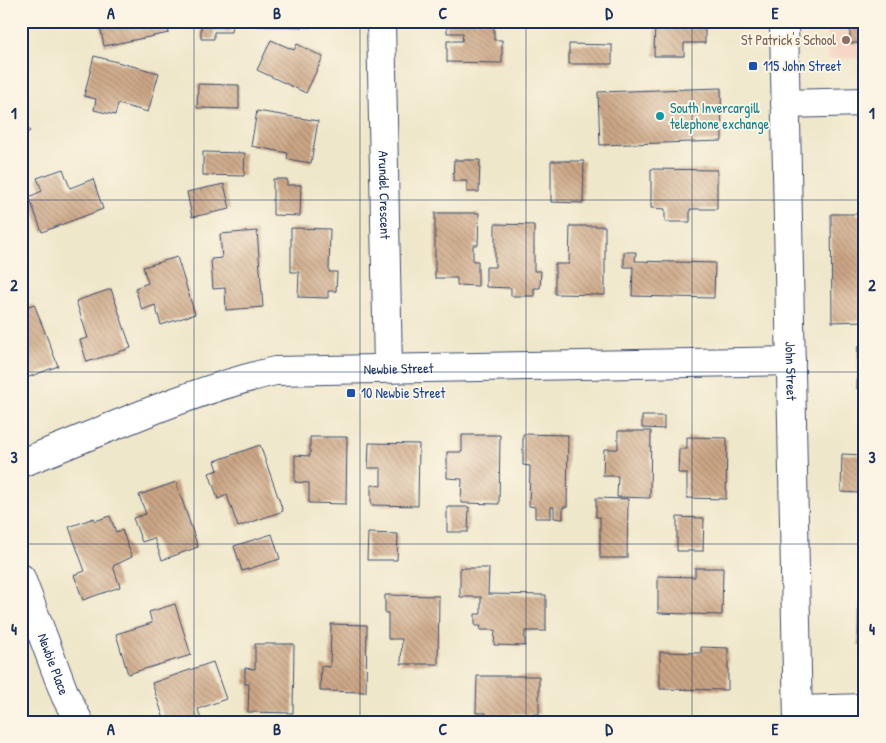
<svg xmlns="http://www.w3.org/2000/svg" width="886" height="743" font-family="'Patrick Hand',sans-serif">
<defs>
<pattern id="building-back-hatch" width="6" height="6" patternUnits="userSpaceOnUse" patternTransform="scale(1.25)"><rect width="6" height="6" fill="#cca684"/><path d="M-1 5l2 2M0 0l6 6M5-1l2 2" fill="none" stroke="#a5886f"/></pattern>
</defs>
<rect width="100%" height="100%" fill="#fcf5e5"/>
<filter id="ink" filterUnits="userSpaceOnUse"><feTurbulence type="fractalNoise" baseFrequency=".02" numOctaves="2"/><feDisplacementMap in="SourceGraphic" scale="10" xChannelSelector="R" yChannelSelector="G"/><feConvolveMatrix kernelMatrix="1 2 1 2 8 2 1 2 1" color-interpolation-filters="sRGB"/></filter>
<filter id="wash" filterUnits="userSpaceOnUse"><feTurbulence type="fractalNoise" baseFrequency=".0096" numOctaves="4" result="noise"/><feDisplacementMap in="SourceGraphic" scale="20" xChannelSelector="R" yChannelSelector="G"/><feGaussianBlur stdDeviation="1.12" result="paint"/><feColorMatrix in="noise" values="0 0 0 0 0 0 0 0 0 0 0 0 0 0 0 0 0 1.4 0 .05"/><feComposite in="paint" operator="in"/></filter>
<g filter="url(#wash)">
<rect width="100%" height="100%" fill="#efe7ca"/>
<!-- built -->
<polygon fill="#f5d3c1" points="827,21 865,21 865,58 828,59"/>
<g id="blocks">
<!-- building -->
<g fill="url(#building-back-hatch)">
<polygon points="99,21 167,21 169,33 104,46"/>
<polygon points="201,21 232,21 231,32 214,32 214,39 201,39"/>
<polygon points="257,21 312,21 312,27 257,26"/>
<polygon points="447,21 494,21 494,40 502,40 502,63 447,62 447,41 462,41 463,33 447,33"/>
<polygon points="655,21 705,21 705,43 684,43 684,56 654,56"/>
<rect x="850" y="21" width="15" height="22"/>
<polygon points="271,40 294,50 297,44 323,57 306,93 257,70"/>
<polygon points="569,44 612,45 612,64 569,64"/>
<polygon points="94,56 159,73 148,112 118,104 115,115 94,110 96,99 84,96"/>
<polygon points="198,84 239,85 239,109 197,108"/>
<polygon points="721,88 722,141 600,145 598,92"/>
<polygon points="257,111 318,121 311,163 287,159 288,153 251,146"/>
<polygon points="21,117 30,131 21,137"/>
<polygon points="203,152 245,153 244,176 203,175"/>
<polygon points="454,160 480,160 479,192 467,192 467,181 453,181"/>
<polygon points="551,161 584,161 583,203 551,202"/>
<polygon points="63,169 70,188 93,179 103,209 42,232 29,197 42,191 37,178"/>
<polygon points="651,169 717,170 717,209 690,209 690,222 665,222 665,209 651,208"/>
<polygon points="273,179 287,179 287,185 301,185 300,216 273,215"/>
<polygon points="224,184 230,209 192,217 187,192"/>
<polygon points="435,213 479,213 478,245 473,245 473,261 478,261 478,286 457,285 457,278 435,278"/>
<polygon points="831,214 864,214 865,321 832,322"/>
<polygon points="495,224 534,225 534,271 541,271 540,288 534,288 534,296 511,296 511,288 486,287 486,267 495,267"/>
<polygon points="570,226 605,226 605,295 555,294 555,264 569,264"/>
<polygon points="291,228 330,229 329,272 337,272 336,291 328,291 328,298 298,297 299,272 291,272"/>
<polygon points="257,231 263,307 226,310 225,288 213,289 211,259 222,258 220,234"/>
<polygon points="624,252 636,252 635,261 715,263 714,298 632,296 633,267 624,267"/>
<polygon points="177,257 195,314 161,325 155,305 142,310 135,288 148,283 143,267"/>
<polygon points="111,289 131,348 87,362 80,340 88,338 76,301"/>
<polygon points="34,304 58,366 21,380 21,309"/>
<polygon points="858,346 865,346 865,389 857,389"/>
<polygon points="642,416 664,416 664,429 642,428"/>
<polygon points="618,431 651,431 650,498 617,497 618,476 603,476 604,449 618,449"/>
<polygon points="523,434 568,435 567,507 563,507 563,519 554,518 554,507 551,507 551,518 535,518 535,507 529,506 530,466 523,465"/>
<polygon points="462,435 500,435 499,504 461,503 462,479 447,478 447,452 462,452"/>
<polygon points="310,437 347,437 346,504 309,503 309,483 295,482 295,455 310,456"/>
<polygon points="687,437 727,438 726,499 687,498 687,473 678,473 679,449 687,449"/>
<polygon points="369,443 419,444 418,506 371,505 371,485 381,486 381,468 368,468"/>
<polygon points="260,445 283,511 238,527 227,495 218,499 209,473 218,470 215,461"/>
<polygon points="842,454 865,455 865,509 859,509 859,493 841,492"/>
<polygon points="176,482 198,547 162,560 154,538 142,542 133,518 146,514 139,495"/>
<polygon points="596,498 628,499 627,558 600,558 600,517 596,517"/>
<polygon points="447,507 469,507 468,532 447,532"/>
<polygon points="110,516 116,532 122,530 132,557 113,566 120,587 83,600 74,575 85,571 69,527 94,518 95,521"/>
<polygon points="677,517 704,518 703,551 677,551"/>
<polygon points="368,533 398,534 397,560 367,560"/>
<polygon points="272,534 280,559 242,571 234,546"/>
<polygon points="460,568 489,568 488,594 546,595 546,631 525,631 525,646 494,645 495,630 480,630 481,626 475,626 475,614 481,614 481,597 460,597"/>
<polygon points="695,568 723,568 722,615 658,613 658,576 695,577"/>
<polygon points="385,595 439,596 438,664 401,664 402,639 388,639 388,613 385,613"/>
<polygon points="859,602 865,602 865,646 858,645"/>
<polygon points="175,604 191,655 128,674 116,634 152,623 149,612"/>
<polygon points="331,624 367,625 366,692 320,691 321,666 330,667"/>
<polygon points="255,644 294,644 293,713 248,712 249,684 245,684 245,668 255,669"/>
<polygon points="701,647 728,648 728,690 660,689 660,652 701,653"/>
<polygon points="213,662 226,699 198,709 201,720 165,722 152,683"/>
<polygon points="477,676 539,676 539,714 511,714 511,722 485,722 486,713 476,713"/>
</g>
</g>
</g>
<g filter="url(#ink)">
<use href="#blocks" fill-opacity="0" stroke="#3b4b6e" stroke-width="1"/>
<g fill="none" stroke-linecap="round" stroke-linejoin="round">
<defs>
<g id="minor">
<path id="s1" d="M381 21 388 368"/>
<path id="s2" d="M784 21 798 722"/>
<polyline points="785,104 865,102"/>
<path id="s3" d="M21 463C105 431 188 391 275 371L791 361"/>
<path id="s4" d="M21 578 65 695 79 722"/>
<polyline points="798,710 865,708"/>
</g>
</defs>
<!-- minor casing -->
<use href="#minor" stroke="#3b4b6e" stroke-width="30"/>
<!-- minor -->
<use href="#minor" stroke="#fff" stroke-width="28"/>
</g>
</g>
<!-- grid -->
<path fill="none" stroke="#1b2f5e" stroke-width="1" stroke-opacity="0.55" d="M194 21V722M360 21V722M526 21V722M692 21V722M21 200H865M21 372H865M21 544H865"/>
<!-- markers -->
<circle fill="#8d6e63" stroke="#fcf5e5" stroke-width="2" cx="846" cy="40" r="5"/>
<g fill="#1a4fb4" stroke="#fcf5e5" stroke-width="2">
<rect x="748" y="61" width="10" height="10" rx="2.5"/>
<rect x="346" y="388" width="10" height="10" rx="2.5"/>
</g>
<circle fill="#0f9aa8" stroke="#fcf5e5" stroke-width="2" cx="660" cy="116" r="5"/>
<g text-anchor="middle" stroke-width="4" stroke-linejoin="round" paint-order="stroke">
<!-- education labels -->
<g font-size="14" fill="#785e54" stroke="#fcf5e5" text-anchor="end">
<text x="836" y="45">St Patrick's School</text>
</g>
<!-- transit labels -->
<g font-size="14" fill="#164399" stroke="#fcf5e5" text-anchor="start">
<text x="763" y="71">115 John Street</text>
<text x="361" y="398">10 Newbie Street</text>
</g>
<!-- culture labels -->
<g font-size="14" fill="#0d838f" stroke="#fcf5e5" text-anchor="start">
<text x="670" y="113">South Invercargill<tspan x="670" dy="16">telephone exchange</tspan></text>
</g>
<!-- street labels -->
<g font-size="14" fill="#1b2f5e" stroke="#fcf5e5">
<text dy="5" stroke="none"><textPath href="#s1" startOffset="174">Arundel Crescent</textPath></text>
<text dy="5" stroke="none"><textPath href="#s3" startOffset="394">Newbie Street</textPath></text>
<text dy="5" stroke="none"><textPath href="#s2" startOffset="350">John Street</textPath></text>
<text dy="5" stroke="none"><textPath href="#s4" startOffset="92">Newbie Place</textPath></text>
</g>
</g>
<!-- margin -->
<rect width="886" height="743" fill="none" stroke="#fcf5e5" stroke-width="55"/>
<rect x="28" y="28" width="830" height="688" fill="none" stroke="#1b2f5e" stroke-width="2"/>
<g font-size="16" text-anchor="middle" font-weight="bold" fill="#1b2f5e">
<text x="111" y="19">A</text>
<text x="277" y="19">B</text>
<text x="443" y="19">C</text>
<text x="609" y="19">D</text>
<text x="775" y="19">E</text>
<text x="14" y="119">1</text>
<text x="872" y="119">1</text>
<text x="14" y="291">2</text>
<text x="872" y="291">2</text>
<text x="14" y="463">3</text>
<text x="872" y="463">3</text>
<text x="14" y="635">4</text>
<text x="872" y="635">4</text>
<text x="111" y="735">A</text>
<text x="277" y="735">B</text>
<text x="443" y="735">C</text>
<text x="609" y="735">D</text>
<text x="775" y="735">E</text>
</g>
</svg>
